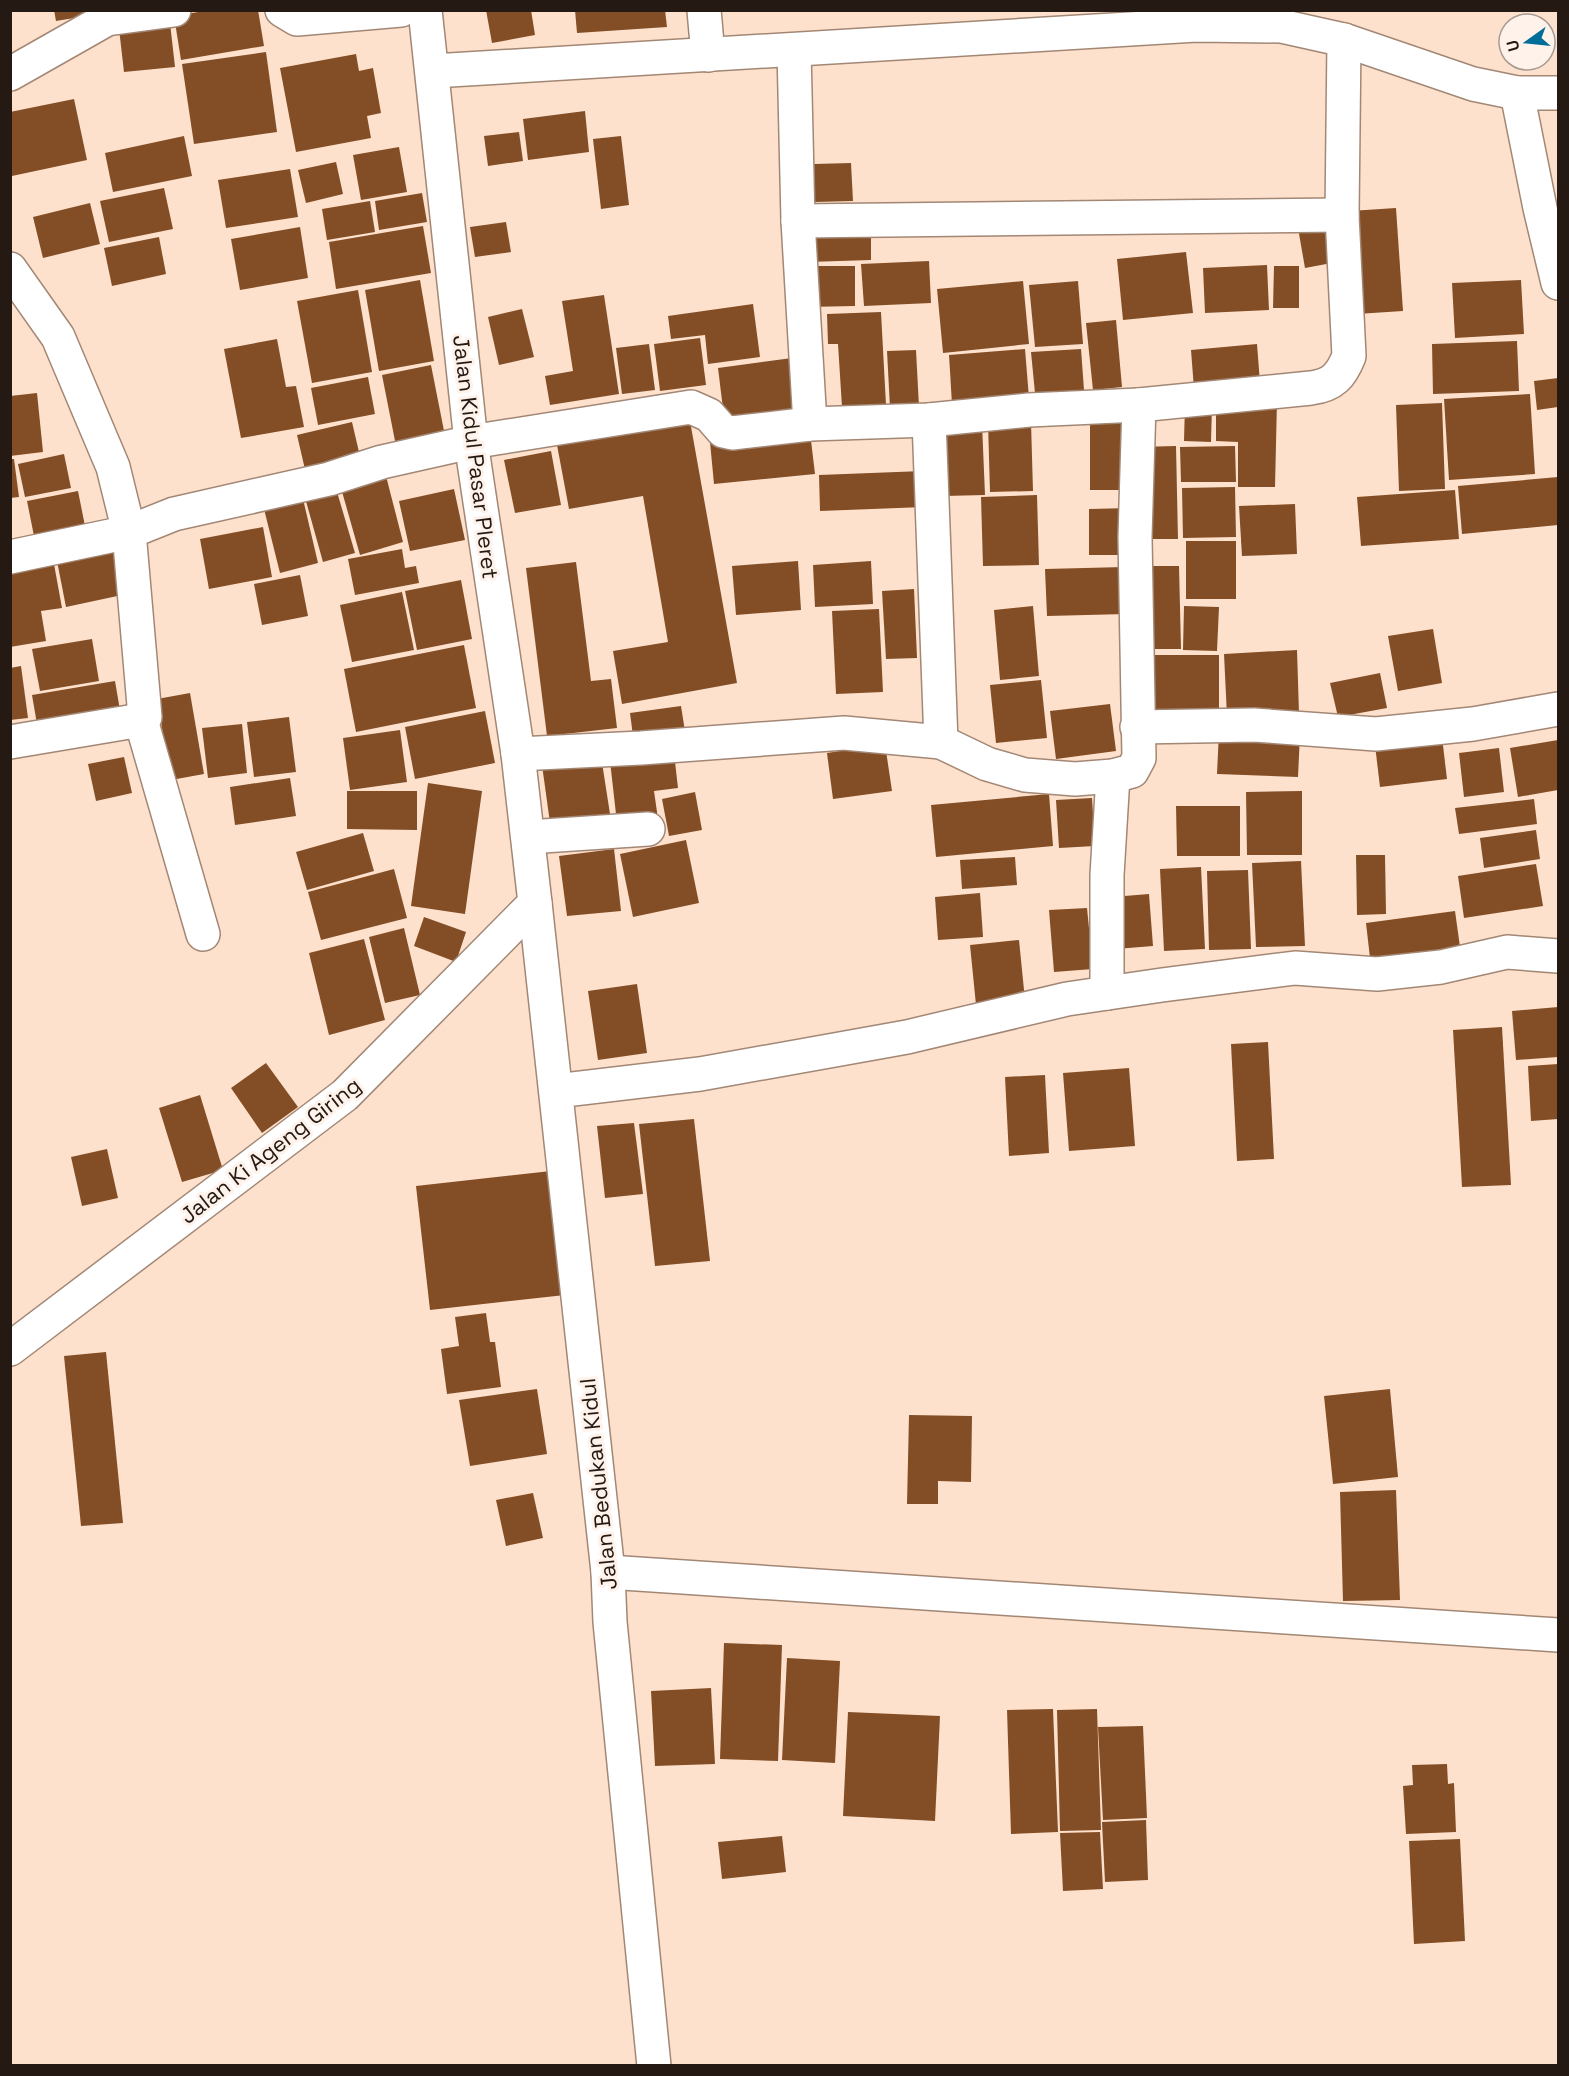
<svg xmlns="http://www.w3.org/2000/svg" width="1569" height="2076" font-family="'Space Grotesk',sans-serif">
<rect width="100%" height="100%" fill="#fee1cd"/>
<!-- building -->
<g fill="#834e25">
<polygon points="54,10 110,10 110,12 56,21"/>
<polygon points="210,10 258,10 264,46 181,60 174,16"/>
<polygon points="486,10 531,10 535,35 492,43"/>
<polygon points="575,10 665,10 667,27 577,33"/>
<polygon points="169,14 175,67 124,72 118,20"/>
<polygon points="266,52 277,132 194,144 182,64"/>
<polygon points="356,54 359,71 373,68 381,113 367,116 371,138 296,152 280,68"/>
<polygon points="74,99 87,160 12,176 10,112"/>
<polygon points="585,111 589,152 528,160 523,119"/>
<polygon points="519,132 523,161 488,166 484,136"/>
<polygon points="184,136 192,176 113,192 105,153"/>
<polygon points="621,136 629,205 601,209 593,139"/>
<polygon points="399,147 407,192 361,200 353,155"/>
<polygon points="336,162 343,194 306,203 298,170"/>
<polygon points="851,163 853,201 815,202 814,164"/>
<polygon points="290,169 298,217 226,228 218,180"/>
<polygon points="164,188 173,229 109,242 100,201"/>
<polygon points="422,193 427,222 379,230 375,201"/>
<polygon points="370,201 375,232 327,240 322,209"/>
<polygon points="90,203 100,244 43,258 33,217"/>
<polygon points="1396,208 1403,311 1357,314 1350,211"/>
<polygon points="506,222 511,252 475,257 470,227"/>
<polygon points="1331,222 1337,262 1305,268 1298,228"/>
<polygon points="423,226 431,273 336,289 329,242"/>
<polygon points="300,227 308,278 240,290 231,239"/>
<polygon points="871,230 871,260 808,262 808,232"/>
<polygon points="159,237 166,274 112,286 104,248"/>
<polygon points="1186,252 1193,313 1123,320 1117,259"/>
<polygon points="929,261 931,303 864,306 861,264"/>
<polygon points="1267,265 1269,310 1205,313 1203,268"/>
<polygon points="806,266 855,266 855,306 807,307"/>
<polygon points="1274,266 1299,266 1299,308 1273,308"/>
<polygon points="420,280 434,361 379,371 365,290"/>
<polygon points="1521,280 1524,334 1455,338 1452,283"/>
<polygon points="1023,281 1029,344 943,353 937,289"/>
<polygon points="1078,281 1083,344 1035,347 1029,285"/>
<polygon points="358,290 372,372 312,383 297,301"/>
<polygon points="604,295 619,394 550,405 545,376 573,371 562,301"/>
<polygon points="753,304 760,357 708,364 705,335 671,339 668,316"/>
<polygon points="522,309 534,357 499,365 488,317"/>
<polygon points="881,312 886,405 842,407 838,344 828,344 827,314"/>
<polygon points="1116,320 1122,387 1093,390 1086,323"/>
<polygon points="700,338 706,385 660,391 654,344"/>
<polygon points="277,339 286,387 296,386 304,427 241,438 224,349"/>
<polygon points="1517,341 1519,391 1433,394 1432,344"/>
<polygon points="649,344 655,390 622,394 616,348"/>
<polygon points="1257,344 1260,383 1194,389 1191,350"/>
<polygon points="1025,349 1029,398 952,404 949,355"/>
<polygon points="1081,349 1084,390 1035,393 1031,352"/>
<polygon points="916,350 919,407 890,408 887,351"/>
<polygon points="792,358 799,415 725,425 718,368"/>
<polygon points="431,365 447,446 398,456 382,375"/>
<polygon points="368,377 375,414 318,425 311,388"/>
<polygon points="1558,378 1558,407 1537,410 1534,381"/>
<polygon points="37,393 43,452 10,456 10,396"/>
<polygon points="1530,394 1535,474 1449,480 1444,399"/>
<polygon points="1216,399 1277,401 1275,487 1238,487 1238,442 1216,441"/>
<polygon points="1442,403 1445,489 1399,491 1396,405"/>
<polygon points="1185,404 1212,405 1211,442 1184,441"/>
<polygon points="1090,418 1133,419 1132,490 1090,490"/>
<polygon points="690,421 737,683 622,704 613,651 668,642 643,496 569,509 557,445"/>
<polygon points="352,422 362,465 307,478 297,435"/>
<polygon points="1031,422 1033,491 990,492 988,423"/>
<polygon points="982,424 985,495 944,496 942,426"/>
<polygon points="810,432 815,474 714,484 710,442"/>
<polygon points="1176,446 1178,539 1138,539 1137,447"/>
<polygon points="1235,446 1236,482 1181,482 1180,447"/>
<polygon points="551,451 561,505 515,513 504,460"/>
<polygon points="64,454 71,488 25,497 18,464"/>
<polygon points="10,459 14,459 19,497 10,498"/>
<polygon points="923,471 924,507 820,511 819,475"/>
<polygon points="386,476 403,542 360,555 341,488"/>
<polygon points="1558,477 1558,525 1462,534 1458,486"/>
<polygon points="335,485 355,553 323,562 304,494"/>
<polygon points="1235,487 1236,537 1183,538 1182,488"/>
<polygon points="454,489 465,540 410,551 399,501"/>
<polygon points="1455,490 1459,539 1361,546 1357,497"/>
<polygon points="78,491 87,536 36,546 27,501"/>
<polygon points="1037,495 1039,565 983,566 981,497"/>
<polygon points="303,499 318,563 280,573 264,509"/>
<polygon points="1295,504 1297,554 1242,556 1239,506"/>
<polygon points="1131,508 1131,555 1089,555 1089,509"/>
<polygon points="263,527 272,577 209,589 200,539"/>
<rect x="1186" y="541" width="50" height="58"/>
<polygon points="112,544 122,595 66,607 56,556"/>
<polygon points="402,549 405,568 416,566 419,583 355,595 348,559"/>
<polygon points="798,561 801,610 736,615 732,566"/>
<polygon points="871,561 873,604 815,607 813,565"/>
<polygon points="576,562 591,681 611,679 617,728 547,736 526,568"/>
<polygon points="54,564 62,608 41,611 46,641 10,647 10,572"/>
<polygon points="1148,566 1179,566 1181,649 1149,649"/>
<polygon points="1124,567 1126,614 1047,616 1045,569"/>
<polygon points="300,575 308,616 262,625 254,584"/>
<polygon points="461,580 472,639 417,650 405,591"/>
<polygon points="914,589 917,658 886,659 882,591"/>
<polygon points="402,592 414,650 352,662 340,605"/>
<polygon points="1033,606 1039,676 1000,680 994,610"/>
<polygon points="1184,606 1219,607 1217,651 1183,650"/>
<polygon points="879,609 883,692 836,694 832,611"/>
<polygon points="1433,629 1442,683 1398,691 1388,636"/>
<polygon points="92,639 99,681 40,691 32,649"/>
<polygon points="464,645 476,708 356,732 344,669"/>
<polygon points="1297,650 1299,713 1227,716 1224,654"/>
<polygon points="1144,655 1219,655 1219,710 1144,709"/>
<polygon points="21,666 28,718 10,720 10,668"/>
<polygon points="1380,673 1387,708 1338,717 1330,683"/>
<polygon points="1041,680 1047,738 996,743 990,685"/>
<polygon points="115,681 121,716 38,730 32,695"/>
<polygon points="190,693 204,774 171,780 157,699"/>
<polygon points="1110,704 1116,751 1056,759 1050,711"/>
<polygon points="681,706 686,738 634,744 630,713"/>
<polygon points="485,711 495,763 415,779 405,727"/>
<polygon points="289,717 296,772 254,777 247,722"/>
<polygon points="242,724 247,773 208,778 202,728"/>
<polygon points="400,730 407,782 350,790 343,738"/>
<polygon points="1219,731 1300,734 1298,777 1217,774"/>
<polygon points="1442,737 1447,779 1380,787 1375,745"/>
<polygon points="1558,740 1558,790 1518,797 1510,748"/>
<polygon points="885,744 892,791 833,799 827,753"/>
<polygon points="1499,748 1504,792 1464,797 1459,753"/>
<polygon points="674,753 678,788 654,791 658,819 617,823 610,761"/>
<polygon points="601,756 610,814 550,823 542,765"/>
<polygon points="124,757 132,793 96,801 88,764"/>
<polygon points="290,778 296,816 235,825 230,787"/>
<polygon points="428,783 482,791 465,914 411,906"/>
<polygon points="347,791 417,791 417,830 347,829"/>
<polygon points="1302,791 1302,855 1247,855 1246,792"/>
<polygon points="695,792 702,830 669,836 662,799"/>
<polygon points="1049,794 1053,846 936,857 931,805"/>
<polygon points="1092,798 1095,846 1059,848 1056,800"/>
<polygon points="1534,799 1537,824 1459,834 1455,808"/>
<polygon points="1176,806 1240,806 1240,856 1177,856"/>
<polygon points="1536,830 1540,859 1484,868 1480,838"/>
<polygon points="363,833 374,871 307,890 296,852"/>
<polygon points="686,840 699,903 633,917 620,854"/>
<polygon points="614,849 621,911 567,916 559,856"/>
<polygon points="1356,855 1385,855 1386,914 1357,915"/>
<polygon points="1015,857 1017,885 962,889 960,860"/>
<polygon points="1301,861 1305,946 1256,947 1252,863"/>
<polygon points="1536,864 1543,906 1464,918 1458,876"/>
<polygon points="1201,867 1205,949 1164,951 1160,869"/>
<polygon points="394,869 407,918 321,940 308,892"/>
<polygon points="1248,870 1251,949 1209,950 1207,871"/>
<polygon points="980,893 983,937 938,940 935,897"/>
<polygon points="1149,894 1153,946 1116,949 1112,897"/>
<polygon points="1087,908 1093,969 1054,972 1049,910"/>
<polygon points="1455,911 1460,947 1370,958 1366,923"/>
<polygon points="424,917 466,932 456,962 414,946"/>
<polygon points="404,928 420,995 385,1003 369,937"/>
<polygon points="364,939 385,1020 329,1035 309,953"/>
<polygon points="1019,940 1025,1000 976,1005 970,945"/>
<polygon points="637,984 647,1053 598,1060 588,991"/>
<polygon points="1558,1007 1558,1057 1516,1060 1512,1011"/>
<polygon points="1502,1027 1511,1185 1462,1187 1453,1030"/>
<polygon points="1268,1042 1274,1159 1237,1161 1231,1044"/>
<polygon points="266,1063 298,1107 262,1133 231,1088"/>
<polygon points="1558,1064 1558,1119 1531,1121 1528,1066"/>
<polygon points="1129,1068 1135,1146 1069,1151 1063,1073"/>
<polygon points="1045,1075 1049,1153 1009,1156 1005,1077"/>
<polygon points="200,1095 223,1170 182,1182 159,1108"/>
<polygon points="694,1119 710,1261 655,1266 639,1124"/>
<polygon points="634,1123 643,1194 605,1198 597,1126"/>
<polygon points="107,1149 118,1198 82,1206 71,1157"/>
<polygon points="551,1171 565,1295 430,1310 416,1186"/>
<polygon points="486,1313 490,1342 495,1342 501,1387 447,1394 441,1349 459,1346 455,1317"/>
<polygon points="106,1352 123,1523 81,1526 64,1356"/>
<polygon points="537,1389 547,1454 470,1466 459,1400"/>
<polygon points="1390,1389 1398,1477 1333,1484 1324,1396"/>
<polygon points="909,1415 972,1416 971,1482 938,1481 938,1504 907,1504"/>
<polygon points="1396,1490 1400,1600 1343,1601 1340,1492"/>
<polygon points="533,1493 543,1538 506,1546 496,1500"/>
<polygon points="724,1643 782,1645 778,1761 720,1759"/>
<polygon points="787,1658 840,1661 835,1763 782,1760"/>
<polygon points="711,1688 715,1764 655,1766 651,1691"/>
<polygon points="1053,1709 1058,1832 1011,1834 1007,1710"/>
<polygon points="1097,1709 1101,1830 1060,1831 1057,1710"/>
<polygon points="848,1712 940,1716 935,1821 843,1816"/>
<polygon points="1143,1726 1147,1818 1103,1820 1098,1727"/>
<polygon points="1447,1764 1448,1784 1454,1783 1456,1832 1406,1834 1403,1786 1413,1785 1412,1765"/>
<polygon points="1146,1820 1148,1880 1105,1882 1102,1822"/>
<polygon points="1100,1832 1103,1889 1063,1891 1060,1833"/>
<polygon points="782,1836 786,1872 722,1879 718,1842"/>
<polygon points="1460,1839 1465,1941 1414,1944 1409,1841"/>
</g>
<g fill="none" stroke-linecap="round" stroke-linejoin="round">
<defs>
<g id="street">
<polyline points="282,10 297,19 401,10"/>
<polyline points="704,10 708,55"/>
<polyline points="794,50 798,221 810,424"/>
<polyline points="433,71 1196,25 1281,26 1344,40 1473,84 1517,93 1558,93"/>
<polyline points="10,74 107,19 174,10"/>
<polyline points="1517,93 1540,208 1558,283"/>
<polyline points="798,221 1342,215"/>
<polyline points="10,269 58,337 113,467 129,532 145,717 141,720"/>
<polyline points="929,420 941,742"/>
<polyline points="10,557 129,532 174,514 329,479 382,462 471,442 691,407 709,415 723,431 732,433 810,424 929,420 1029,410 1139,405"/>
<polyline points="1137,727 1254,725 1376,734 1473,724 1558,709"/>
<polyline points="10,742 141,720 203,934"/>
<path d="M518 754 641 748 844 733 941 742 987 764 1025 775 1075 779 1113 776 1132 771 1139 758 1135 537 1139 405 1311 388C1333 385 1341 376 1349 356L1342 215 1344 40"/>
<polyline points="528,837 648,829"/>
<polyline points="535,903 608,1572 610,1622 654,2066"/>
<polyline points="1107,993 1107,875 1113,776"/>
<polyline points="556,1091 700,1074 907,1037 1067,999 1162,985 1295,968 1377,974 1441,967 1507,952 1558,956"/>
<polyline points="608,1572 1558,1635"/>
</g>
<polyline id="secondary" points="10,1349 345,1095 535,903 518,754 471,442 425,10"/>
</defs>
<!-- street casing -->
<use href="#street" stroke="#a28775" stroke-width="36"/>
<!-- secondary casing -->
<use href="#secondary" stroke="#a28775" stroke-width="36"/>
<!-- street -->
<use href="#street" stroke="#fff" stroke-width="33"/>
<!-- secondary -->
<use href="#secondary" stroke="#fff" stroke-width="33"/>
</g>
<g text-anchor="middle" stroke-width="6" stroke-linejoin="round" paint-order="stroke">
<!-- street labels -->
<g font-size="22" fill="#241a13" stroke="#fef2ea">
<text transform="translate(476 457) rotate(83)" y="8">Jalan Kidul Pasar Pleret</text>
<text transform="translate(270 1150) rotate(-38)" y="8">Jalan Ki Ageng Giring</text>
<text transform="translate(598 1484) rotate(-96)" y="8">Jalan Bedukan Kidul</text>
</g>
</g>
<!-- border -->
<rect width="1569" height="2076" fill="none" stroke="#241a13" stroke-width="24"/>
<!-- north arrow -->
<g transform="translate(1527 42) rotate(255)"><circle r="28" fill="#fef2ea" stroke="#a79c94" stroke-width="1.5"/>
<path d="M0-4.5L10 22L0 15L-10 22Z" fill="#016d99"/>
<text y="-9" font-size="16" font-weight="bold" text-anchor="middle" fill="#241a13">U</text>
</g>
</svg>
